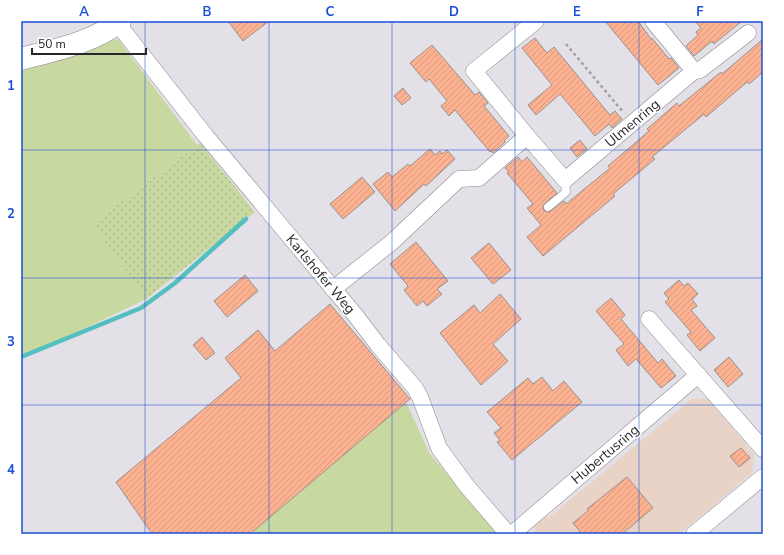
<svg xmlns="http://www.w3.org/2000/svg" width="784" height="555" font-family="'Nunito Sans',sans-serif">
<defs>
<pattern id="park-dots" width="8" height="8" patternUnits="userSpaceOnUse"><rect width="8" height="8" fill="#c8d8a1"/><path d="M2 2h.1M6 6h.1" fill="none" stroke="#acb98b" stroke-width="1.8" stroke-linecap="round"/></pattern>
<pattern id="building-hatch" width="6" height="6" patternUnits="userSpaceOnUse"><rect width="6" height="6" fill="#fcb291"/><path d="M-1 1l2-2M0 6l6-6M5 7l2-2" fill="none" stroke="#d8997d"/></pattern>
</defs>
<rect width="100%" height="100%" fill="#e4e0e7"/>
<!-- education -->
<polygon fill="#e9d3c6" points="707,398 754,454 752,473 679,534 535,534 535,526 546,516 548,518 692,399"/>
<!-- grass -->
<g fill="#c8d8a1">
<polygon points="118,39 197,145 92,224 146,299 21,359 21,68"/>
<polygon points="406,402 430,454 498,534 250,534"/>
</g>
<!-- park -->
<polygon fill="url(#park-dots)" points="200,143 255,212 146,299 92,224"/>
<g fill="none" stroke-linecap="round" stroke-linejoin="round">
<!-- stream -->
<polyline stroke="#53bfbf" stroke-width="4.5" points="21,357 141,308 175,283 246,219"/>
</g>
<!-- building -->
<g fill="url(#building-hatch)" stroke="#99928f">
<polygon points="228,21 269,21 243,41"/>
<polygon points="605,21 638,21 651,39 652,38 669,59 671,58 679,68 658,85"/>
<polygon points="695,21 742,21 714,44 712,41 694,56 686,46 698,35 696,32 701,28"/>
<polygon points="535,38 547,53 554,47 610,115 615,111 622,119 612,128 609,124 595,136 560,94 536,115 528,105 552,85 522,48"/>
<polygon points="763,39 763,72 749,84 747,82 706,117 704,114 652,157 655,159 613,194 615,196 543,256 527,237 541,225 527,208 533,204 507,173 509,172 505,168 518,157 522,162 527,157 557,193 543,205 544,211 549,212 551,211 564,201 566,204 610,168 608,166 649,131 647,129 677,103 679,106 721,72 722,74"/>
<polygon points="432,45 475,95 479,92 488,103 484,106 509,136 504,141 505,142 493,153 491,151 490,152 455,110 449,116 441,106 447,101 429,79 426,82 410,63"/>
<polygon points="403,88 411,98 402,105 394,96"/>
<polygon points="580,140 587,149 577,157 570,148"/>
<polygon points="430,149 435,155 440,151 442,154 447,150 455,159 426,186 424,184 395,211 373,184 388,172 392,177 408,164 410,166"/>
<polygon points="362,177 375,192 343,219 330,204"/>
<polygon points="416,242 448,281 437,289 442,294 427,306 423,301 417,306 404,290 408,286 390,264"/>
<polygon points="489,243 511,270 493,284 471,258"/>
<polygon points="245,275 258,291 227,317 214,301"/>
<polygon points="679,280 684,286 688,283 698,294 692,299 697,306 691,310 715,338 700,351 687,335 691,332 665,302 669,299 664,293"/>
<polygon points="500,294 521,319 493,344 508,361 481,385 440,333 474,305 480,313"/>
<polygon points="611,298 625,315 621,319 658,363 662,359 676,376 661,388 636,359 628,366 616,350 624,344 596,311"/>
<polygon points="330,304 410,399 250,534 152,534 116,482 241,378 225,358 258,330 275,351"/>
<polygon points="202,337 215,353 206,360 193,345"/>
<polygon points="729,357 743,374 728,387 714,370"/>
<polygon points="542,377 553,391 564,381 582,402 512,460 497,442 500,440 494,433 501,428 487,412 528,378 533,384"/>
<polygon points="741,448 750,458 739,467 730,456"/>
<polygon points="627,477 653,508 622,534 582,534 573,523 588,511 587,509"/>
</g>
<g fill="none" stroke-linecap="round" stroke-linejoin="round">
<defs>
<polyline id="lane" points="548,207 566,192 565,180"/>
<g id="street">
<polyline points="536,21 474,71 527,136 565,180 694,71 653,21"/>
<polyline points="117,23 205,135 356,316 378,345 415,388 420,397 439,448 466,485 508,534"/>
<polyline points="694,71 700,70 748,33"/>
<polyline points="333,289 392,242 459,179 479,178 527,136"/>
<polyline points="649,319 698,375"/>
<polyline points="512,534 698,375 763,449"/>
<polyline points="694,534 763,477"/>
</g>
<path id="secondary" d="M21 59C54 50 93 43 120 21"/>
</defs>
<!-- lane casing -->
<use href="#lane" stroke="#8d898f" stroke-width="9"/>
<!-- street casing -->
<use href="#street" stroke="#8d898f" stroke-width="17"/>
<!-- secondary casing -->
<use href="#secondary" stroke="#8d898f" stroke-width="23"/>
<!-- path -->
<polyline stroke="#a29fa5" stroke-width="2.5" stroke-dasharray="3 3" stroke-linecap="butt" points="566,44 623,112"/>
<!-- lane -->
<use href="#lane" stroke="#fff" stroke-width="8"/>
<!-- street -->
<use href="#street" stroke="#fff" stroke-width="16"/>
<!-- secondary -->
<use href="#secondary" stroke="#fff" stroke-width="22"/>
</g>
<!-- grid -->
<path fill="none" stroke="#1d4ed8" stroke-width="1" stroke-opacity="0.55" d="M145 21V534M269 21V534M392 21V534M515 21V534M639 21V534M21 150H763M21 278H763M21 405H763"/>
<g text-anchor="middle" stroke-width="3" stroke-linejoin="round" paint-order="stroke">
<!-- street labels -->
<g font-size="14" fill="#272629" stroke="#fff">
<text transform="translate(632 123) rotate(-40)" y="5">Ulmenring</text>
<text transform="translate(321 274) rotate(50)" y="5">Karlshofer Weg</text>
<text transform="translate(605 454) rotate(-40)" y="5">Hubertusring</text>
</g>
</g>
<!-- border -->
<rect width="784" height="555" fill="none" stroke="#ffffff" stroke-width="44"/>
<!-- scale -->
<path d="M32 48v6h114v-6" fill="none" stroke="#272629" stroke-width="2"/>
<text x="38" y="48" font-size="12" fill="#272629" stroke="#ffffff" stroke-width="3" paint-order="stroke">50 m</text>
<rect x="22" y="22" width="740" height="511" fill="none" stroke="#1d4ed8" stroke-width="1.5"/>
<g font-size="13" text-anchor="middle" font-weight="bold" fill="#1d4ed8">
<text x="84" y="16">A</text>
<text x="207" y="16">B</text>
<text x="330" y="16">C</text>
<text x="454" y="16">D</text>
<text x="577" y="16">E</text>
<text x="700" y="16">F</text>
<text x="11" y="90">1</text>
<text x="11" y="218">2</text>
<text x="11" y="346">3</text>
<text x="11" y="474">4</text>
</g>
</svg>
